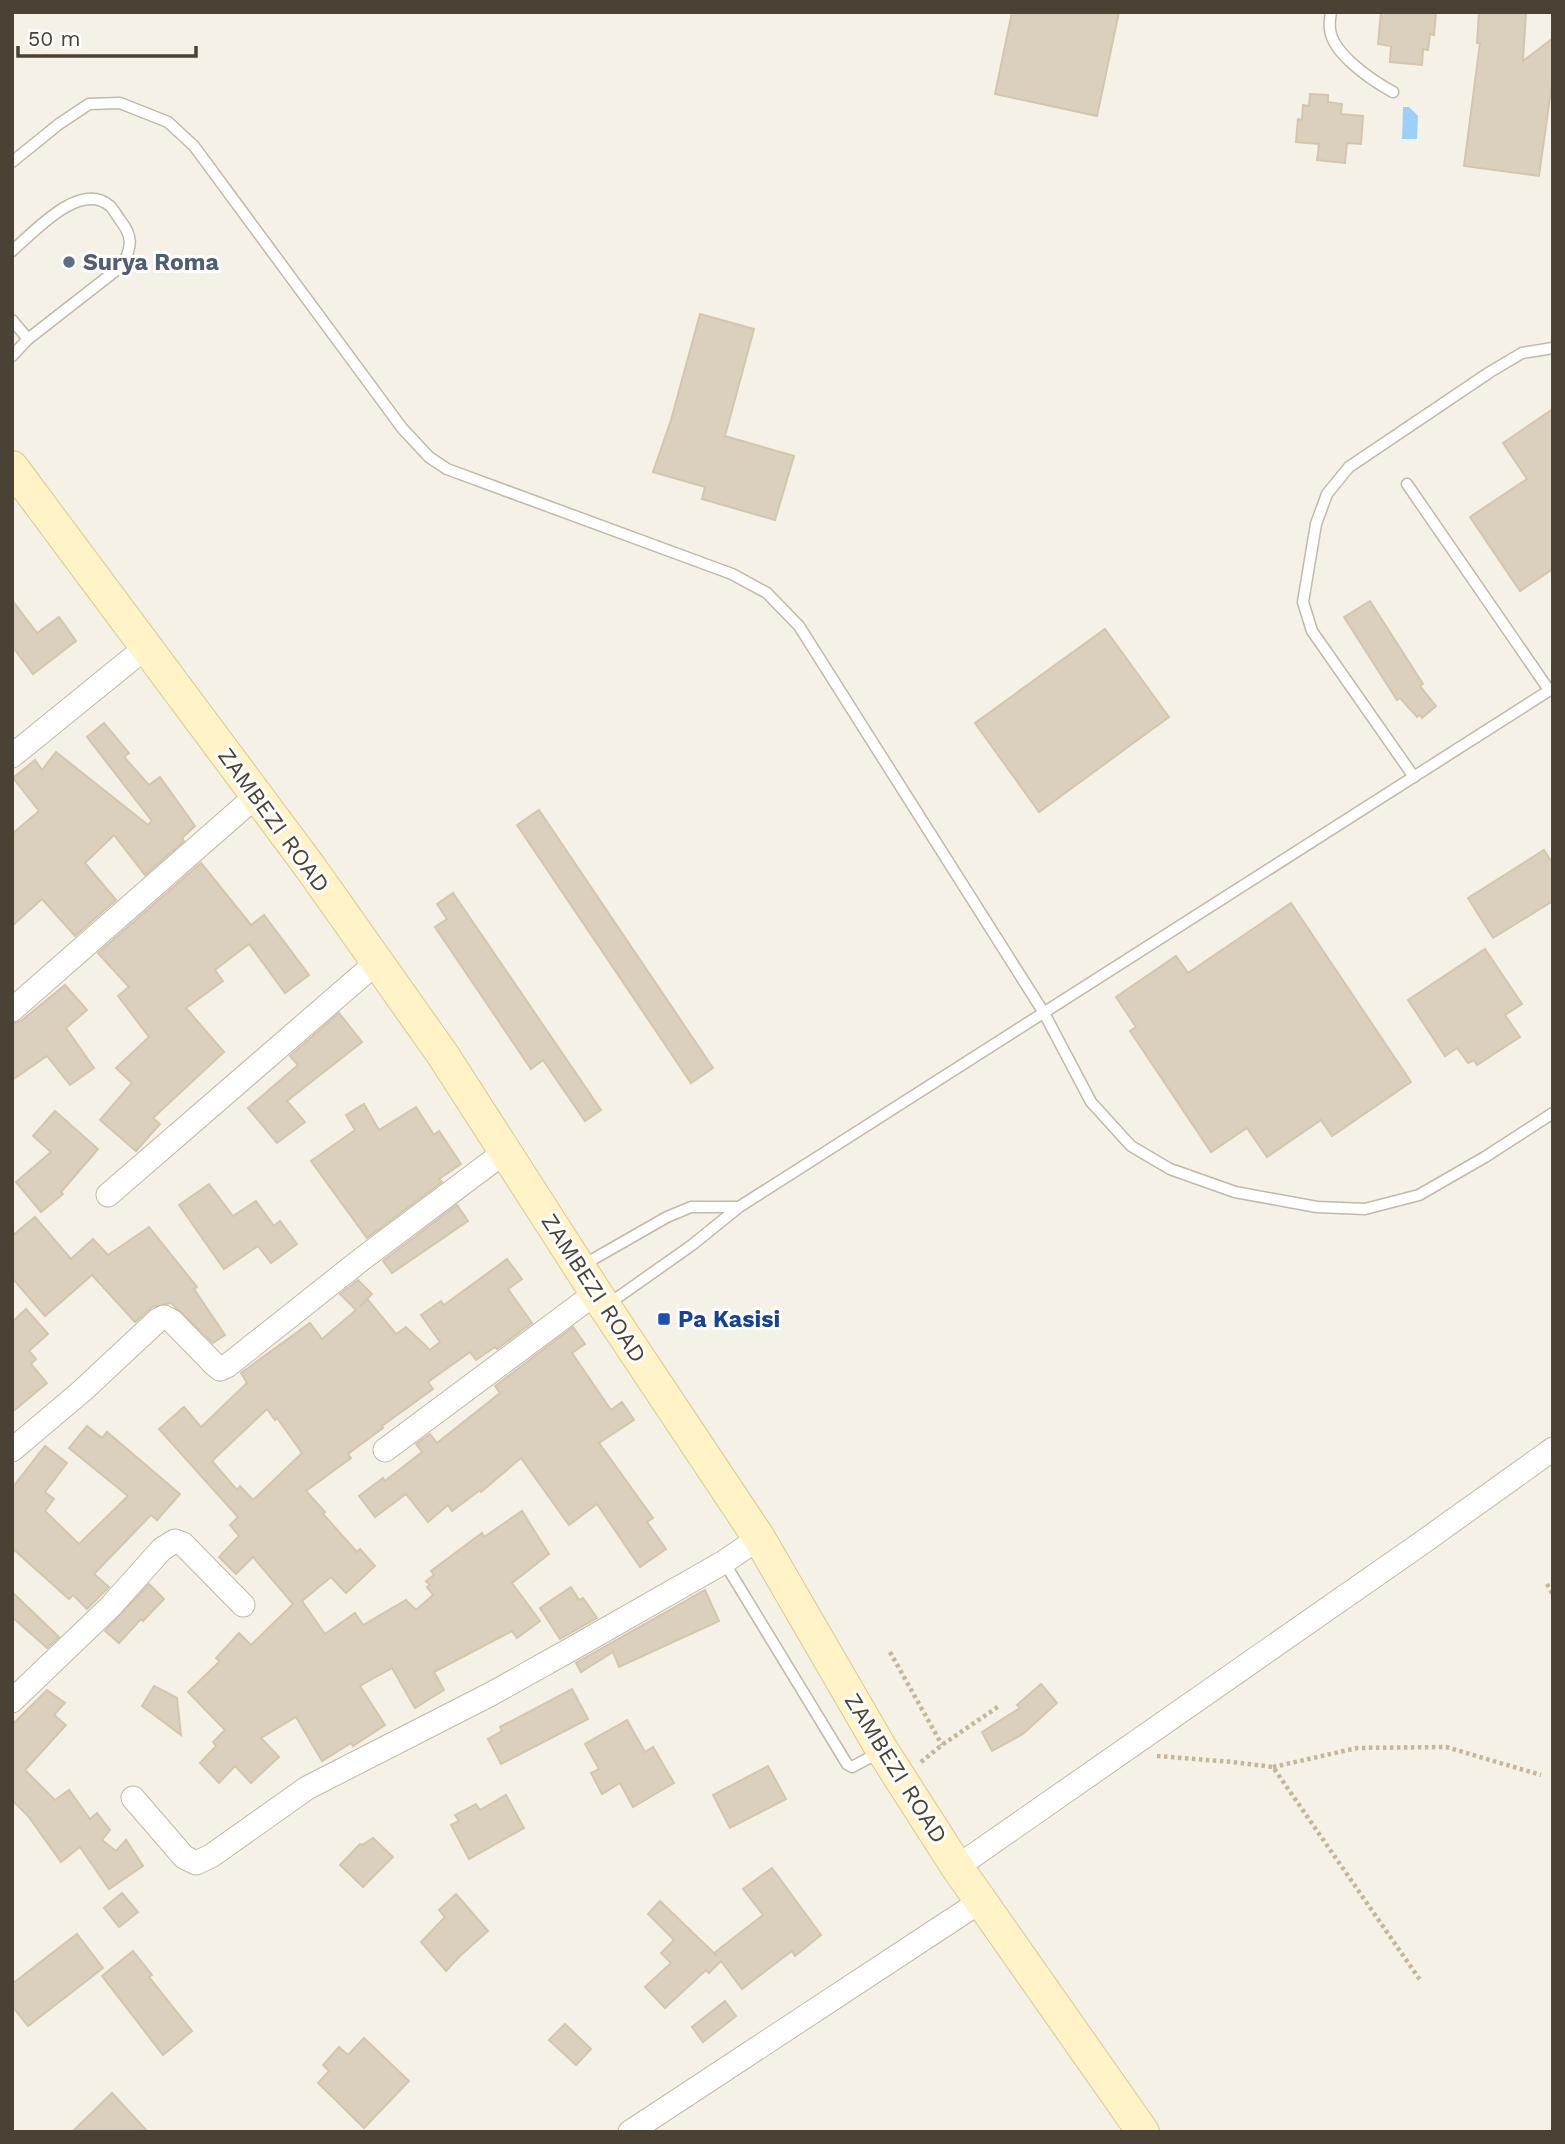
<svg xmlns="http://www.w3.org/2000/svg" width="1565" height="2144" font-family="'Work Sans',sans-serif">
<rect width="100%" height="100%" fill="#f5f1e6"/>
<!-- water -->
<polygon fill="#9cd0f9" points="1403,107 1409,107 1418,116 1417,139 1402,139"/>
<!-- building -->
<g fill="#dbd0bd" stroke="#d4c6ad" stroke-width="2" fill-rule="evenodd">
<polygon points="1012,12 1119,12 1097,116 995,94"/>
<polygon points="1381,12 1436,12 1434,35 1430,34 1428,50 1423,49 1422,65 1390,62 1391,46 1378,44"/>
<polygon points="1479,12 1526,12 1523,61 1553,38 1553,76 1539,176 1464,166 1480,43 1477,43"/>
<polygon points="1310,94 1328,95 1328,102 1342,104 1341,114 1363,116 1361,144 1347,143 1345,163 1317,160 1319,144 1296,142 1298,119 1302,120 1303,105 1309,106"/>
<polygon points="700,314 754,329 725,436 794,456 775,520 702,499 705,487 653,472 671,420"/>
<polygon points="1553,409 1553,569 1520,591 1470,517 1527,479 1503,443"/>
<polygon points="12,600 37,633 59,617 76,641 33,674 12,646"/>
<polygon points="1370,601 1423,684 1420,686 1436,706 1422,718 1420,715 1417,717 1400,698 1397,700 1344,617"/>
<polygon points="1105,629 1169,717 1039,812 975,723"/>
<polygon points="104,723 129,753 124,757 149,785 160,777 195,826 182,838 184,841 145,875 114,835 85,863 116,900 75,936 42,899 12,926 12,834 39,811 13,778 35,760 42,770 56,752 148,825 152,821 87,737"/>
<polygon points="539,810 713,1068 691,1083 517,825"/>
<polygon points="1544,850 1553,864 1553,901 1493,938 1468,898"/>
<polygon points="201,863 251,925 264,915 309,975 285,993 249,944 215,970 223,981 186,1008 224,1052 153,1118 160,1124 136,1151 100,1120 132,1083 116,1068 149,1037 118,996 129,987 98,953"/>
<polygon points="453,893 601,1110 585,1121 543,1060 531,1069 435,927 447,919 437,904"/>
<polygon points="1291,903 1411,1082 1332,1136 1321,1120 1267,1157 1247,1128 1211,1152 1130,1031 1136,1027 1116,997 1176,956 1188,973"/>
<polygon points="1485,949 1522,1004 1505,1015 1520,1037 1477,1065 1474,1060 1468,1063 1457,1048 1445,1056 1408,1000"/>
<polygon points="65,985 87,1010 66,1028 94,1068 70,1085 47,1056 12,1080 12,1024 21,1021"/>
<polygon points="339,1013 362,1042 287,1101 305,1122 277,1143 248,1108 298,1065 290,1056"/>
<polygon points="364,1104 379,1130 416,1107 434,1135 439,1131 461,1164 439,1179 442,1182 367,1238 311,1161 355,1130 346,1115"/>
<polygon points="55,1111 98,1149 61,1192 63,1194 41,1212 16,1182 51,1152 33,1136"/>
<polygon points="209,1184 233,1216 256,1201 274,1226 280,1221 297,1244 271,1263 258,1246 224,1269 179,1205"/>
<polygon points="457,1205 468,1221 392,1273 383,1261"/>
<polygon points="35,1217 71,1259 93,1239 108,1255 149,1227 197,1287 194,1289 225,1335 213,1343 171,1303 152,1307 135,1322 92,1275 45,1316 12,1278 12,1236"/>
<path d="M507 1259 522 1279 508 1289 532 1323 497 1349 495 1347 476 1360 470 1352 428 1382 433 1389 382 1426 383 1428 348 1454 351 1458 306 1491 325 1512 323 1514 357 1552 360 1549 375 1566 346 1593 331 1577 302 1601 325 1634 355 1613 363 1625 406 1600 416 1610 433 1595 427 1587 430 1585 426 1581 434 1575 431 1571 482 1533 484 1537 522 1511 549 1554 512 1583 540 1621 517 1638 512 1631 434 1672 444 1690 415 1708 392 1668 360 1686 385 1725 353 1746 351 1743 322 1761 296 1717 261 1738 279 1757 251 1783 235 1766 219 1783 200 1763 216 1746 213 1742 225 1730 188 1692 220 1661 216 1658 239 1633 251 1645 293 1604 253 1557 236 1574 219 1557 239 1536 230 1525 238 1517 159 1429 184 1407 201 1427 247 1383 241 1373 310 1323 322 1339 356 1310 340 1294 358 1280 372 1294 359 1307 368 1300 396 1334 406 1327 430 1350 440 1342 421 1315 441 1301 444 1305ZM267 1409 275 1420 277 1418 302 1453 253 1500 240 1486 237 1490 212 1461Z"/>
<polygon points="26,1309 48,1334 29,1351 36,1359 31,1364 47,1383 12,1412 12,1322"/>
<polygon points="573,1327 585,1344 572,1353 611,1410 622,1402 634,1420 599,1443 653,1518 647,1522 666,1549 640,1567 597,1504 569,1525 521,1458 481,1492 480,1490 452,1511 448,1505 428,1522 406,1494 375,1517 359,1496 383,1478 385,1481 422,1452 416,1444 430,1434 437,1443 500,1393 495,1386"/>
<polygon points="87,1426 102,1438 107,1432 180,1494 157,1520 151,1515 94,1574 109,1587 87,1609 73,1595 69,1599 12,1548 12,1488 45,1446 67,1463 45,1492 54,1499 45,1511 79,1544 128,1496 69,1448"/>
<polygon points="149,1584 164,1599 143,1621 141,1619 119,1643 105,1631"/>
<polygon points="571,1587 579,1600 583,1598 597,1618 560,1639 540,1608"/>
<polygon points="705,1590 719,1621 619,1667 613,1652 581,1672 576,1663"/>
<polygon points="12,1592 59,1637 47,1648 12,1617"/>
<polygon points="1041,1684 1057,1703 1023,1734 992,1751 982,1732 1020,1708 1017,1705"/>
<polygon points="154,1686 177,1698 181,1735 142,1706"/>
<polygon points="572,1689 588,1719 501,1764 488,1739 502,1731 500,1727"/>
<polygon points="47,1690 65,1703 54,1715 66,1725 25,1770 55,1800 69,1790 90,1819 97,1813 110,1830 102,1840 116,1851 126,1840 143,1866 109,1889 80,1847 61,1862 28,1816 12,1800 12,1725"/>
<polygon points="627,1720 645,1752 653,1747 674,1783 633,1807 620,1783 602,1794 591,1773 599,1769 585,1744"/>
<polygon points="768,1766 786,1799 730,1828 713,1795"/>
<polygon points="506,1795 524,1828 469,1859 451,1825 459,1821 455,1815 476,1804 480,1810"/>
<polygon points="373,1838 393,1857 363,1887 340,1865 360,1844 362,1845"/>
<polygon points="772,1868 821,1935 795,1956 792,1951 742,1989 721,1961 709,1973 706,1970 665,2008 645,1987 671,1963 661,1953 674,1940 648,1914 660,1901 717,1956 714,1953 763,1915 743,1889"/>
<polygon points="122,1893 138,1912 119,1927 104,1908"/>
<polygon points="456,1894 488,1931 460,1956 446,1971 421,1942 445,1917 439,1910"/>
<polygon points="77,1934 103,1968 28,2026 12,2006 12,1984"/>
<polygon points="133,1951 152,1975 149,1977 192,2031 163,2055 102,1976"/>
<polygon points="725,2001 736,2016 703,2042 692,2027"/>
<polygon points="565,2024 591,2049 576,2065 549,2040"/>
<polygon points="364,2038 409,2081 364,2128 318,2083 329,2071 323,2065 339,2047 348,2055"/>
<polygon points="112,2093 148,2132 72,2132"/>
</g>
<g fill="none" stroke-linecap="round" stroke-linejoin="round">
<defs>
<g id="service">
<path d="M1331 12C1330 18 1329 24 1330 29 1332 54 1373 81 1393 92"/>
<polyline points="12,162 59,124 89,104 120,103 168,122 194,146 402,428 429,457 447,469 732,574 767,593 799,626 1044,1013 1091,1102 1131,1146 1170,1169 1235,1192 1317,1207 1365,1209 1419,1195 1485,1157 1553,1113"/>
<path d="M12 251C34 232 80 180 110 206 114 210 117 216 120 220 133 236 132 246 123 265L28 339 12 356"/>
<polyline points="12,320 28,339"/>
<polyline points="1407,484 1549,690"/>
<polyline points="1414,777 1312,631 1303,602 1316,524 1327,494 1349,467 1490,372 1522,353 1553,348"/>
<polyline points="583,1265 667,1217 691,1207 739,1207"/>
<polyline points="607,1305 692,1245 739,1207 1553,688"/>
<polyline points="724,1562 847,1764 852,1767 880,1752"/>
</g>
<g id="minor">
<polyline points="12,756 145,648"/>
<polyline points="12,1010 256,796"/>
<polyline points="108,1195 376,963"/>
<polyline points="12,1450 82,1391 158,1320 164,1317 172,1321 215,1365 220,1369 227,1366 362,1259 506,1151"/>
<polyline points="385,1450 597,1292"/>
<polyline points="12,1701 110,1607 162,1549 175,1541 183,1544 243,1605"/>
<polyline points="133,1798 184,1857 196,1863 211,1856 307,1788 491,1694 575,1647 724,1562 759,1538"/>
<polyline points="957,1867 1416,1547 1553,1449"/>
<polyline points="630,2132 981,1901"/>
</g>
<polyline id="secondary" points="12,467 310,867 443,1055 605,1307 759,1538 882,1750 957,1867 1143,2132"/>
</defs>
<!-- service casing -->
<use href="#service" stroke="#c2b9a8" stroke-width="13"/>
<!-- minor casing -->
<use href="#minor" stroke="#c2b9a8" stroke-width="25"/>
<!-- secondary casing -->
<use href="#secondary" stroke="#dac891" stroke-width="34"/>
<!-- path -->
<g stroke="#c5b697" stroke-width="4.5" stroke-dasharray="3.5 3.5" stroke-linecap="butt">
<polyline points="1547,1584 1553,1595"/>
<polyline points="890,1652 942,1745"/>
<polyline points="1157,1756 1232,1762 1273,1767 1420,1980"/>
<polyline points="921,1762 942,1745 999,1706"/>
<polyline points="1273,1767 1357,1748 1446,1747 1541,1775"/>
</g>
<!-- service -->
<use href="#service" stroke="#fff" stroke-width="10"/>
<!-- minor -->
<use href="#minor" stroke="#fff" stroke-width="23"/>
<!-- secondary -->
<use href="#secondary" stroke="#fff3c7" stroke-width="32"/>
</g>
<!-- markers -->
<circle fill="#5c6f8a" stroke="#fff" stroke-width="2.5" cx="69" cy="262" r="7"/>
<rect fill="#1a4fb4" stroke="#fff" stroke-width="2.5" x="657" y="1312" width="14" height="14" rx="3.5"/>
<g text-anchor="middle" stroke-width="6" stroke-linejoin="round" paint-order="stroke">
<!-- service labels -->
<g font-size="23" font-weight="bold" fill="#4e5e75" stroke="#fff" text-anchor="start">
<text x="83" y="270">Surya Roma</text>
</g>
<!-- street labels -->
<g font-size="23" fill="#494235" stroke="#fff">
<text transform="translate(274 820) rotate(54)" y="8">ZAMBEZI ROAD</text>
<text transform="translate(594 1288) rotate(57)" y="8">ZAMBEZI ROAD</text>
<text transform="translate(896 1768) rotate(58)" y="8">ZAMBEZI ROAD</text>
</g>
<!-- transit labels -->
<g font-size="23" font-weight="bold" fill="#164399" stroke="#fff" text-anchor="start">
<text x="678" y="1327">Pa Kasisi</text>
</g>
</g>
<!-- border -->
<rect width="1565" height="2144" fill="none" stroke="#494235" stroke-width="28"/>
<!-- scale -->
<path d="M18 46v10h178v-10" fill="none" stroke="#494235" stroke-width="3.5"/>
<text x="28" y="46" font-size="21" fill="#494235" stroke="#ffffff" stroke-width="5" paint-order="stroke">50 m</text>
</svg>
